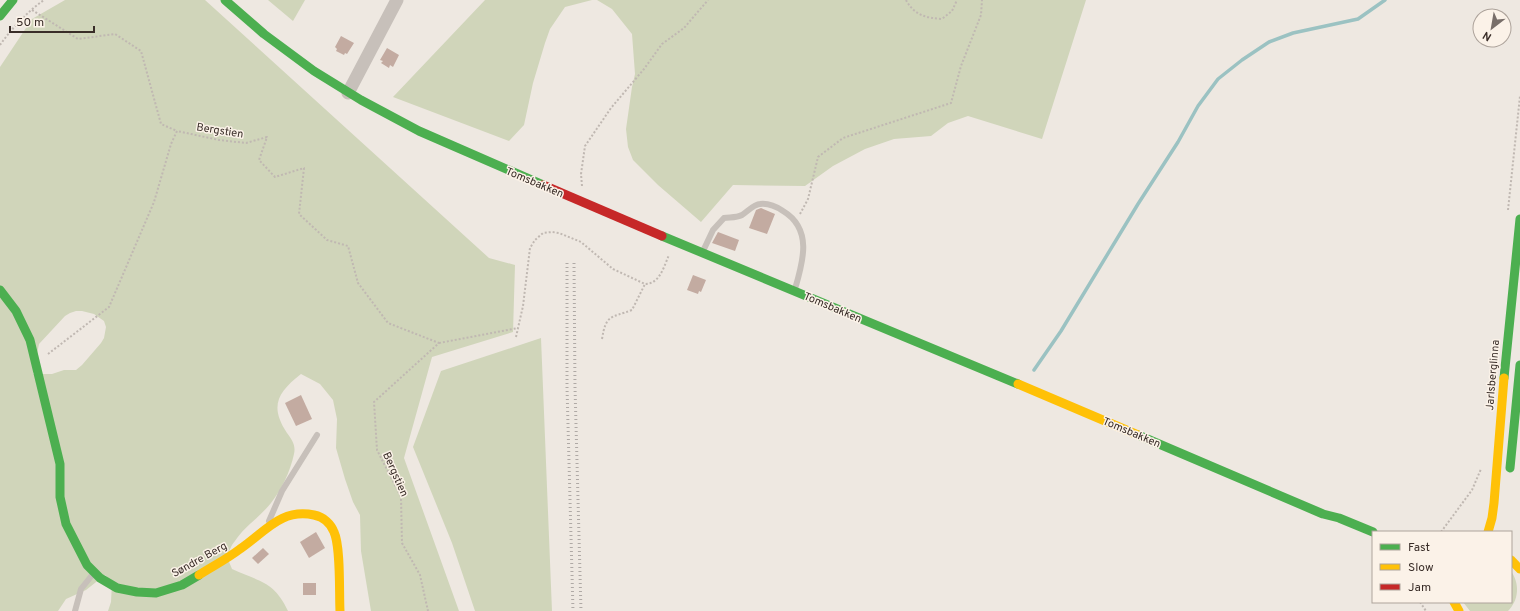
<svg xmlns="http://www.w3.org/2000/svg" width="1520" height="611" font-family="Overpass,sans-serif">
<rect width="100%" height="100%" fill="#eee8e1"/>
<!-- green -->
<g fill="#d0d5ba" fill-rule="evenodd">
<path d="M65 0H205L489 258 515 265 513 332 432 357 404 458 459 611H371L361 551 360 515 353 502 345 479 336 448 337 419 333 400 320 384 301 374C278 392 269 406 287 433 292 440 296 445 294 454 290 472 282 489 271 503 260 517 244 527 235 541 231 545 229 552 227 557L232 569C260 582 274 581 288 611H108L111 602 112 582 105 575 86 590 66 599 58 611H0V67L32 19ZM76 311H82L94 314 104 321 106 327 104 338 101 343 82 365 76 370H64L52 374H33L39 344 65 316 70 313Z"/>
<polygon points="268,0 305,0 293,21"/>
<polygon points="485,0 592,0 565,7 550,29 545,43 533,83 524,125 509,141 393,97"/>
<polygon points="597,0 1086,0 1042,139 968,116 948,123 931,136 894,139 865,149 833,166 805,186 733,185 701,222 658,185 633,160 628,147 626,129 632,87 635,74 632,34 612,9"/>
<polygon points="541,338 552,611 475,611 452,543 413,447 441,371"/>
<path d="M1511 571C1520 584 1519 600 1508 611H1470L1463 602H1511Z"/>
</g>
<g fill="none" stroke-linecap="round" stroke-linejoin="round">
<!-- stream -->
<polyline stroke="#9bc2c2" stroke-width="3.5" points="1034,370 1061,331 1138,204 1178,142 1198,106 1218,79 1242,60 1269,42 1293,33 1358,19 1385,0"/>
</g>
<!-- building -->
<g fill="#c3aba1">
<polygon points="341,36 354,43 347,54 345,53 344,55 336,51 337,49 335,47"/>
<polygon points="387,48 399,55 393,67 390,65 389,68 381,63 383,61 380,60"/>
<polygon points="761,208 775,214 767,234 749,228 756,210"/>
<polygon points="718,232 739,240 735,251 712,243"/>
<polygon points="693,275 706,280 701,292 699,291 698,294 687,290"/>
<polygon points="301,395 312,419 296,426 285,403"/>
<polygon points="316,532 325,548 309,558 300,542"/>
<polygon points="263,548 269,554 258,564 252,558"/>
<rect x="303" y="583" width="13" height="12"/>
</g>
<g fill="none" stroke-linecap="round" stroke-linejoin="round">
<!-- path -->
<g stroke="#c0b8b2" stroke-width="2" stroke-dasharray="2 2" stroke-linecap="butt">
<path d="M906 0C914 15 926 18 942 19L952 11 957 0"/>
<polyline points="32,10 78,39 115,34 141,51 161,124 177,131"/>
<path d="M0 45C12 28 27 12 44 0"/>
<polyline points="582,186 581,174 585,146 611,108 644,69 662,44 684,28 708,0"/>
<polyline points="1508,210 1520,96"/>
<polyline points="800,214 808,199 818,157 843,138 951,103 961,66 981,15 982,0"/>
<path d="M516 337 523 306 530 248 535 240 543 233 552 232 559 233 581 242 613 269 645 284C660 284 664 266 669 255"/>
<path d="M602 339C606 314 611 318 632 310L645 284"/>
<polyline points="439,343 518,328"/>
<polyline points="48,354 109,307 154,202 171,144 177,131 219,140 246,143 267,137 259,160 275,177 304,168 299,214 327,240 348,246 358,283 388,323 439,343 374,402 377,450 401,497 402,543 420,575 428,611"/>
<polyline points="1441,532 1472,490 1481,469"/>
<polyline points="1420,602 1426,611"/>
</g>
<!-- lane -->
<g stroke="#c7c0ba" stroke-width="6">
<path d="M704 249 713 230 724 218C730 217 736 218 742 215 747 212 754 204 760 204 768 203 777 207 783 211 813 229 803 262 795 289"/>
<polyline points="269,521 282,491 317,435"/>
<polyline points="75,611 81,589 93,574"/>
</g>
<!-- street -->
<polyline stroke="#c7c0ba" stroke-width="13" points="348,93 397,0"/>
<!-- fast -->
<g stroke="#4caf50" stroke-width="9">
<polyline points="225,0 264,34 314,71 361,100 419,131 543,185"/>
<polyline points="0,16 13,0"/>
<polyline points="662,236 1018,384"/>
<polyline points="0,290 16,311 30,340 60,464 60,497 66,524 87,565 100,578 117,588 137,592 156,593 182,585 199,575"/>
<polyline points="1504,378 1520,219"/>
<polyline points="1138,435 1323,514 1339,518 1373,532"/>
<polyline points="1510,468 1520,365"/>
</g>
<!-- slow -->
<g stroke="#ffc107" stroke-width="9">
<polyline points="1018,384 1138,435"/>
<polyline points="1488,532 1492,518 1494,503 1504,378"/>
<polyline points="1511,560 1520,569"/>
<path d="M199 575C213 566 227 559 240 549 265 532 281 508 314 515 324 517 331 524 334 532 341 547 339 593 340 611"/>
<polyline points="1454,602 1459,611"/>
</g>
<!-- jam -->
<polyline stroke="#c62828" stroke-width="9" points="543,185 662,236"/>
<!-- rail -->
<g stroke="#afa9a5" stroke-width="3" stroke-dasharray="1 3" stroke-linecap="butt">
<polyline points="567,263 567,387 573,611"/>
<polyline points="574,263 575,387 581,611"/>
</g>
</g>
<g text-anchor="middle" stroke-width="3" stroke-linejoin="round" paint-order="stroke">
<!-- street labels -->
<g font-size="11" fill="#392d28" stroke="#fbf2e8">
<text transform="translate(220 130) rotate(9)" y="4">Bergstien</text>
<text transform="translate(535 182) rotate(23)" y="4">Tomsbakken</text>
<text transform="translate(833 307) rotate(23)" y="4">Tomsbakken</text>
<text transform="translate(1492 375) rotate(-85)" y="4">Jarlsberglinna</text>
<text transform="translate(1132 432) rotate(23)" y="4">Tomsbakken</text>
<text transform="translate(396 474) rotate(66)" y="4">Bergstien</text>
<text transform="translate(199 559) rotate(-29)" y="4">Søndre Berg</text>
</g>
</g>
<!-- legend -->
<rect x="1372" y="531" width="140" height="72" fill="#fbf2e8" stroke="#ada39b"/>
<rect x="1380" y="544" width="20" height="6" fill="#4caf50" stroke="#ada39b"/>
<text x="1408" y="551" font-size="12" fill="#392d28">Fast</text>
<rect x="1380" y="564" width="20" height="6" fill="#ffc107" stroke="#ada39b"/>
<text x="1408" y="571" font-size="12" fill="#392d28">Slow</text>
<rect x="1380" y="584" width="20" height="6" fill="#c62828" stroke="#ada39b"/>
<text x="1408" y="591" font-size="12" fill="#392d28">Jam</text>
<!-- north arrow -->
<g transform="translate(1492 28) rotate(211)"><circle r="19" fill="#fbf2e8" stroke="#ada39b"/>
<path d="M0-3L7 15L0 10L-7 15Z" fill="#786e69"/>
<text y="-6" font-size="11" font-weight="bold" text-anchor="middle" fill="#392d28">N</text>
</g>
<!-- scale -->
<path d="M10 26v6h84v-6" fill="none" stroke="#392d28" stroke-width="2"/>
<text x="16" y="26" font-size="12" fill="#392d28" stroke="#fbf2e8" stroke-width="3" paint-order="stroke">50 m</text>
</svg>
